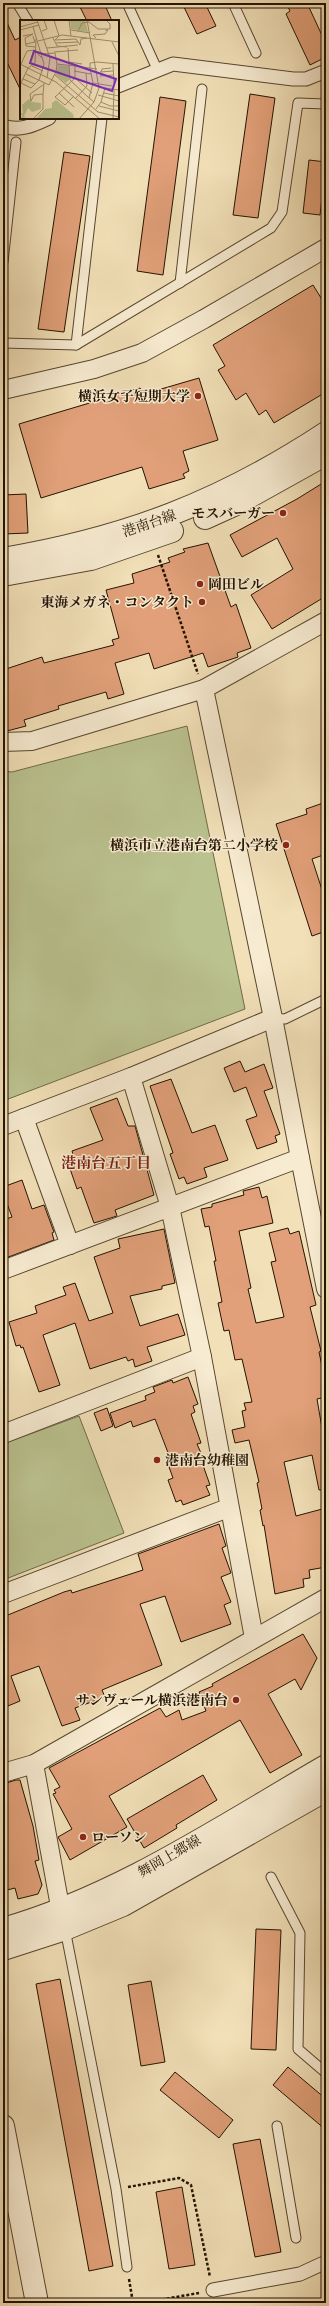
<svg xmlns="http://www.w3.org/2000/svg" width="329" height="2306" font-family="'Old Standard TT','Noto Serif JP',serif">
<rect width="100%" height="100%" fill="#f2e0b8"/>
<filter id="stains"><feTurbulence type="fractalNoise" baseFrequency=".005" numOctaves="4"/><feColorMatrix values="0 0 0 0 .2 0 0 0 0 .09 0 0 0 0 .02 0 0 0 .5 -.17"/></filter>
<radialGradient id="worn" r=".72"><stop offset=".6" stop-color="#630" stop-opacity="0"/><stop offset="1" stop-color="#630" stop-opacity=".3"/></radialGradient>
<!-- green -->
<g fill="#bac28f" stroke="#6e6a48">
<polygon points="187,726 245,1009 3,1101 3,771 12,772"/>
<polygon points="79,1416 124,1533 3,1580 3,1444"/>
</g>
<!-- building -->
<g fill="#e1a079" stroke="#231300">
<polygon points="78,3 104,3 112,21 87,21"/>
<polygon points="182,3 205,3 216,26 197,34"/>
<polygon points="286,3 307,3 326,44 326,57 310,65 286,14 290,11"/>
<polygon points="3,14 15,40 21,37 21,91 3,54"/>
<polygon points="250,94 275,98 258,218 233,215"/>
<polygon points="160,97 186,101 163,275 137,271"/>
<polygon points="64,152 90,156 64,332 38,329"/>
<polygon points="309,160 326,162 320,215 303,213"/>
<polygon points="313,285 326,306 326,392 274,423 266,410 259,415 246,393 236,400 218,370 225,366 213,345"/>
<polygon points="199,378 218,440 183,451 189,471 183,474 185,478 149,489 142,467 41,498 19,424 140,388 144,394"/>
<polygon points="326,481 326,596 272,629 251,595 293,569 277,538 242,557 230,535 297,499"/>
<polygon points="26,494 28,533 3,534 3,495"/>
<polygon points="208,543 231,607 236,604 251,648 237,653 238,657 208,667 203,653 154,669 149,653 115,663 124,694 108,699 106,692 58,706 59,709 24,720 26,726 7,731 3,719 3,670 42,657 44,663 114,645 112,640 119,638 106,590 134,583 132,574 170,562 168,558 185,552 183,549"/>
<polygon points="326,802 326,854 312,859 326,902 326,931 312,936 276,824 307,814 306,809"/>
<polygon points="240,1061 245,1072 264,1064 273,1088 264,1091 280,1134 275,1136 277,1142 257,1149 246,1120 257,1116 246,1087 234,1092 224,1068"/>
<polygon points="171,1079 192,1133 215,1125 228,1160 204,1168 207,1177 187,1184 184,1177 179,1179 170,1154 173,1153 150,1086"/>
<polygon points="117,1098 128,1126 135,1126 154,1195 115,1210 117,1216 94,1223 81,1187 77,1189 68,1163 75,1161 72,1151 103,1140 90,1108"/>
<polygon points="22,1180 32,1209 44,1205 54,1232 52,1233 54,1240 3,1259 3,1220 12,1217 3,1193 3,1187"/>
<polygon points="259,1187 262,1198 267,1196 273,1223 239,1231 251,1288 248,1289 256,1323 284,1317 271,1262 276,1261 269,1233 288,1228 290,1234 299,1231 316,1305 310,1307 321,1351 319,1352 326,1385 326,1397 317,1399 323,1434 326,1433 326,1490 319,1490 312,1455 284,1462 296,1516 326,1508 326,1567 309,1570 310,1578 303,1579 304,1587 275,1594 264,1525 263,1526 260,1510 262,1509 257,1483 259,1482 249,1440 235,1443 232,1430 245,1427 242,1411 246,1410 244,1403 252,1402 242,1359 235,1360 229,1330 224,1331 218,1303 222,1302 214,1261 216,1261 209,1226 205,1227 201,1209 212,1207 212,1204 244,1195 243,1191"/>
<polygon points="164,1229 175,1283 162,1286 162,1289 130,1296 140,1326 178,1314 185,1335 147,1347 152,1361 135,1367 133,1359 128,1361 126,1357 90,1369 75,1323 43,1335 60,1385 39,1392 23,1347 21,1348 20,1345 16,1346 9,1322 37,1313 35,1306 66,1295 63,1287 75,1283 89,1321 113,1313 94,1257 120,1248 118,1239"/>
<polygon points="188,1377 198,1404 193,1406 195,1412 191,1414 201,1443 197,1444 201,1453 199,1454 210,1485 206,1486 210,1495 183,1505 181,1500 176,1502 168,1480 173,1478 169,1467 172,1463 155,1419 133,1427 131,1421 115,1428 110,1413 146,1400 145,1396 155,1392 153,1387 172,1380 173,1383"/>
<polygon points="107,1408 113,1426 101,1431 94,1413"/>
<polygon points="219,1524 226,1546 222,1548 231,1573 221,1577 231,1602 224,1605 231,1624 181,1642 165,1596 140,1604 162,1665 102,1690 105,1697 75,1708 80,1720 62,1726 39,1666 11,1676 20,1701 3,1708 3,1617 64,1592 71,1590 72,1593 143,1570 138,1554"/>
<polygon points="303,1634 317,1658 301,1690 295,1679 268,1694 302,1755 270,1773 240,1720 109,1796 127,1827 70,1860 58,1837 72,1829 53,1794 56,1793 54,1790 60,1787 49,1768 160,1708 166,1717 179,1710 182,1720 206,1711 199,1692 213,1686 212,1684"/>
<polygon points="203,1775 217,1800 176,1825 177,1828 144,1848 127,1819"/>
<polygon points="16,1780 20,1780 33,1826 39,1860 35,1861 42,1885 38,1894 18,1899 15,1888 3,1891 3,1784"/>
<polygon points="256,1929 281,1930 276,2050 251,2049"/>
<polygon points="60,1979 113,2266 89,2271 36,1984"/>
<polygon points="151,1981 165,2062 141,2066 128,1985"/>
<polygon points="288,2067 326,2099 326,2130 273,2085"/>
<polygon points="175,2072 233,2120 219,2138 160,2090"/>
<polygon points="260,2139 281,2252 255,2257 233,2144"/>
<polygon points="182,2187 195,2265 169,2269 156,2192"/>
</g>
<g fill="none" stroke-linecap="round" stroke-linejoin="round">
<defs>
<g id="service">
<polyline points="17,3 28,21"/>
<polyline points="127,3 157,69"/>
<polyline points="233,3 256,53"/>
<polyline points="3,262 16,142"/>
<polyline points="180,283 202,89"/>
<polyline points="3,343 76,345 271,228 282,212 298,103 326,104"/>
<polyline points="76,345 102,118"/>
<polyline points="273,1018 285,1019 326,999"/>
<polyline points="271,1877 300,1933 298,2049 326,2073"/>
<polyline points="65,1929 116,2189 127,2267"/>
<polyline points="277,2126 296,2238"/>
</g>
<g id="pedestrian">
<polyline points="118,86 173,64 293,79 306,79 326,71"/>
<path d="M3 126C20 132 34 125 49 118"/>
<polyline points="213,2290 300,2274 326,2262"/>
</g>
<g id="minor">
<polyline points="3,390 94,369 142,353 204,319 326,248"/>
<polyline points="204,689 326,621"/>
<polyline points="3,742 32,741 204,689 273,1018 300,1158"/>
<polyline points="131,1077 170,1207 202,1357 254,1638"/>
<polyline points="24,1118 70,1245"/>
<polyline points="3,1126 131,1077 273,1018"/>
<polyline points="3,1270 300,1158 326,1289"/>
<polyline points="3,1434 202,1357"/>
<polyline points="3,1594 228,1508"/>
<polyline points="34,1764 63,1923"/>
<polyline points="3,1773 34,1764 326,1598"/>
</g>
<g id="tertiary">
<polyline points="205,518 238,503 326,454"/>
<path d="M3 559C127 538 221 502 326 433"/>
<polyline points="3,575 91,559 172,531"/>
<path d="M3 1929C119 1896 222 1826 326 1766"/>
<polyline points="3,1949 65,1929 123,1905 326,1790"/>
<polyline points="3,2126 37,2303"/>
</g>
</defs>
<!-- service casing -->
<use href="#service" stroke="#57462e" stroke-width="11"/>
<!-- pedestrian casing -->
<use href="#pedestrian" stroke="#57462e" stroke-width="15"/>
<!-- minor casing -->
<use href="#minor" stroke="#57462e" stroke-width="20"/>
<!-- tertiary casing -->
<use href="#tertiary" stroke="#57462e" stroke-width="24"/>
<!-- path -->
<g stroke="#231300" stroke-width="2.5" stroke-dasharray="3 2" stroke-linecap="butt">
<polyline points="158,555 198,674"/>
<polyline points="128,2187 179,2178 191,2185 210,2277"/>
<polyline points="129,2279 133,2303"/>
<polyline points="142,2303 199,2293"/>
</g>
<!-- service -->
<use href="#service" stroke="#f7ebd1" stroke-width="9"/>
<!-- pedestrian -->
<use href="#pedestrian" stroke="#f7ebd1" stroke-width="13"/>
<!-- minor -->
<use href="#minor" stroke="#f7ebd1" stroke-width="18"/>
<!-- tertiary -->
<use href="#tertiary" stroke="#f7ebd1" stroke-width="22"/>
</g>
<!-- markers -->
<g fill="#8f2418" stroke="#f7ebd1" stroke-width="1.5">
<circle cx="198" cy="396" r="4"/>
<circle cx="283" cy="513" r="4"/>
<circle cx="200" cy="584" r="4"/>
<circle cx="202" cy="602" r="4"/>
<circle cx="286" cy="845" r="4"/>
<circle cx="157" cy="1460" r="4"/>
<circle cx="236" cy="1700" r="4"/>
<circle cx="83" cy="1837" r="4"/>
</g>
<g text-anchor="middle" stroke-width="3" stroke-linejoin="round" paint-order="stroke">
<!-- poi labels -->
<g font-size="14" font-weight="bold" fill="#231300" stroke="#f7ebd1" text-anchor="end">
<text x="190" y="401">横浜女子短期大学</text>
<text x="275" y="518">モスバーガー</text>
<text x="208" y="589" text-anchor="start">岡田ビル</text>
<text x="194" y="607">東海メガネ・コンタクト</text>
<text x="278" y="850">横浜市立港南台第二小学校</text>
<text x="165" y="1465" text-anchor="start">港南台幼稚園</text>
<text x="228" y="1705">サンヴェール横浜港南台</text>
<text x="91" y="1842" text-anchor="start">ローソン</text>
</g>
<!-- street labels -->
<g font-size="14" fill="#231300" stroke="#f7ebd1">
<text transform="translate(149 523) rotate(-19)" y="5">港南台線</text>
<text transform="translate(169 1856) rotate(-30)" y="5">舞岡上郷線</text>
</g>
<!-- neighbourhood labels -->
<g font-size="15" font-weight="bold" fill="#7a1f14" stroke="#f7ebd1">
<text x="106" y="1168">港南台五丁目</text>
</g>
</g>
<!-- overview -->
<g transform="translate(20 20)">
<rect width="99" height="99" fill="#f2e0b8"/>
<path d="M50 0H65L68 12 51 9ZM38 45 49 46V60L46 63 36 55ZM9 79 12 82 21 83V89L12 92 8 88 4 96 6 99H0L3 96 0 94 3 93 2 85ZM36 80 53 94 54 99H16L25 89 32 88V83Z" fill="#bac28f"/>
<path fill="none" stroke="#9f8e6e" stroke-width="1" d="M17 0 30 38 27 58M34 0 39 16 35 20 56 19 60 25M49 0 51 16M0 7 18 2M0 10 19 5M51 10 70 13M22 11 27 9 24 0M58 11 62 3 69 2 78 9H90V4L86 0M3 16 13 14 5 18 6 26 16 27M33 18 37 26 47 27M76 18 73 15 85 14 88 10H85M18 21 42 15 99 22M92 22 99 36M36 23 58 22M6 24 15 22 13 16M60 25 61 19 67 18M27 28 58 25M48 28 50 60 69 78M34 32 58 30M22 33H17L22 38M23 34 35 33 37 44M49 42 62 44M0 44 36 62 80 99M1 44 7 31 16 30M93 44 94 63M12 46 23 51M8 48 1 63 11 68 19 60 24 44 13 7M8 48 15 43 16 19M70 48 73 63 69 78 74 82M70 48V43L77 42 99 44M54 51 71 54M80 52 93 51M81 52 82 49 91 48M6 54 29 65 36 52 37 44 55 46M35 55 78 92 99 97M80 56 93 55M55 58 72 73M3 59 15 64M73 63 92 66M78 67 99 70M39 73 54 87M84 73 99 76M78 75 99 81M53 77 45 85 35 77 55 58V46L77 49M55 79 67 66 66 53M11 81 14 75 23 74 24 63M11 81 10 74 23 65M81 82 90 86H99M79 86 99 91M76 89 81 82 85 68M13 99 23 89V74M59 99 74 82 79 68 67 0M93 99 94 70"/>
<path fill="#7b2cbf" fill-opacity="0.15" stroke="#7b2cbf" stroke-width="2" d="M14 31 96 59 92 71 10 43Z"/>
<rect width="99" height="99" fill="none" stroke="#231300" stroke-width="2"/>
</g>
<!-- margin -->
<rect width="329" height="2306" fill="none" stroke="#f2e0b8" stroke-width="16"/>
<rect x="4" y="4" width="321" height="2298" fill="none" stroke="#231300" stroke-width="2"/>
<rect x="8" y="8" width="313" height="2290" fill="none" stroke="#231300"/>
<rect width="100%" height="100%" filter="url(#stains)"/>
<rect width="100%" height="100%" fill="url(#worn)"/>
</svg>
